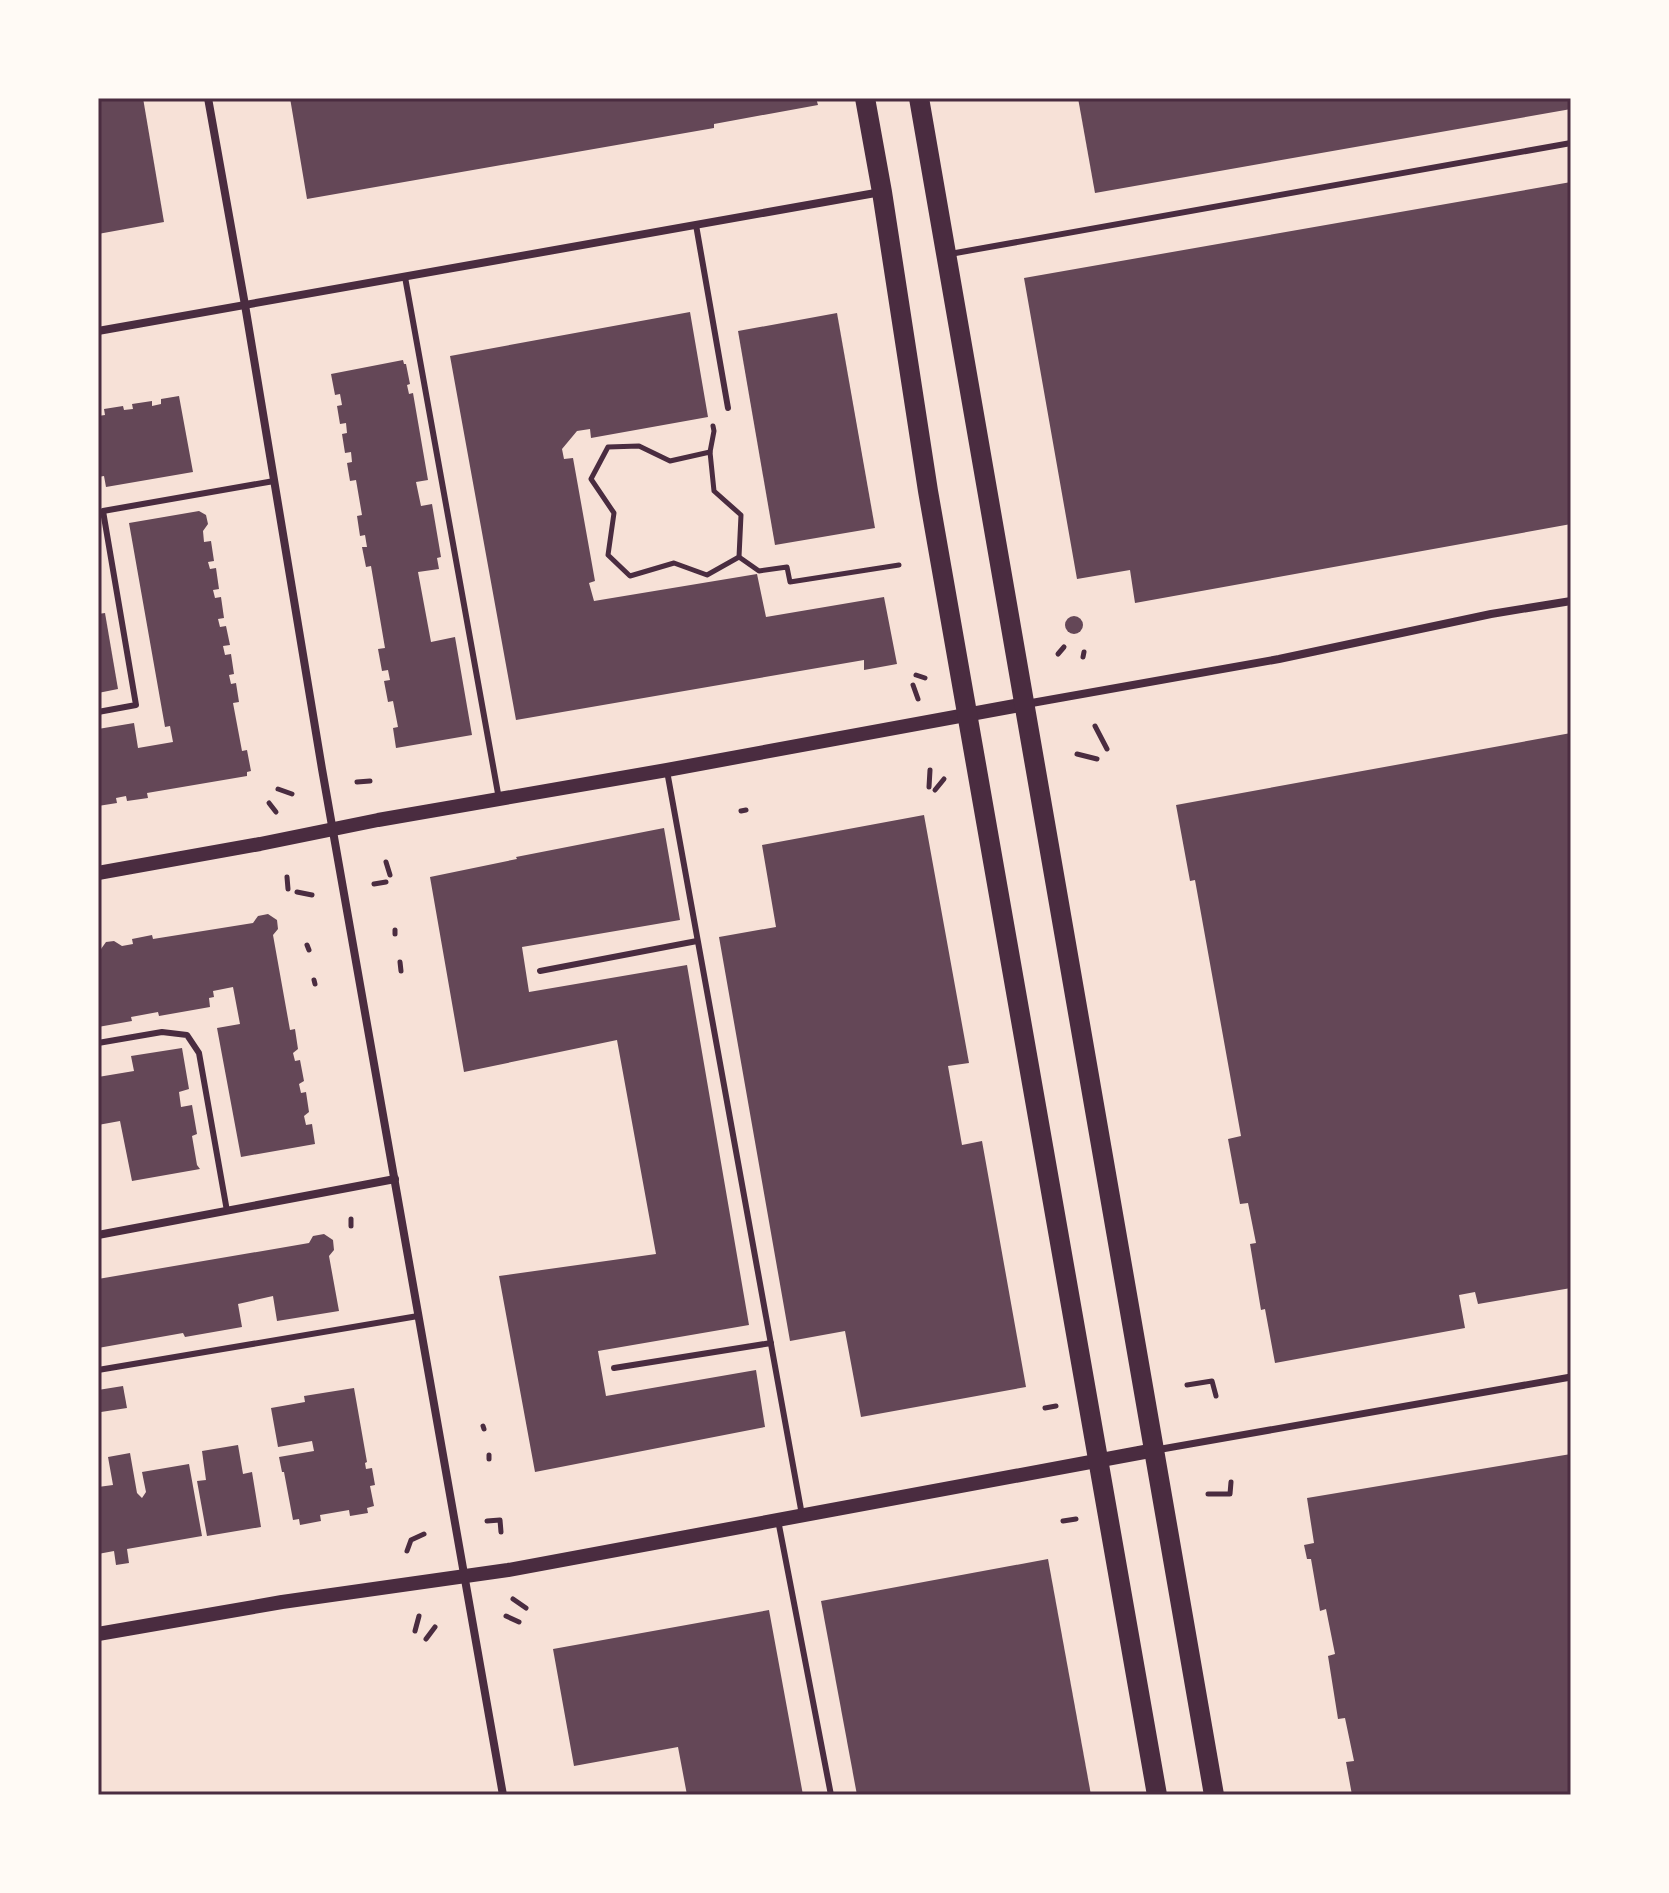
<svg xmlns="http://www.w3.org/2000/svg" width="1669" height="1893" font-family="'Alegreya Sans',sans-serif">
<rect width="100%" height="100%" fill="#f7e1d7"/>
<!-- building -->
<g fill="#644757">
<polygon points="98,98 143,98 164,222 98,234"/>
<polygon points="290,98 816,98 818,105 714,124 714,128 307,199"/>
<polygon points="1078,98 1571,98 1571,109 1095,193"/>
<polygon points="1571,182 1571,524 1135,603 1130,570 1077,579 1024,278"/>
<polygon points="690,312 708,417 591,438 590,429 577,431 562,449 564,459 573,458 595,581 589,583 594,601 757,574 766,617 884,597 897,664 864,670 864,660 516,720 450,356"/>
<polygon points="837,313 875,528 775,545 738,331"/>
<polygon points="403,360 404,364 406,364 410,384 407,385 409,394 413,393 428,480 416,482 421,506 432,504 441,557 437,558 439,569 418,572 431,642 455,637 472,735 396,748 393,728 398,727 393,701 388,702 384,681 390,680 388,670 382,671 378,649 385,648 371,566 366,567 362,547 367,547 365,535 360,536 357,516 362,515 356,480 350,481 347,463 352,462 351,452 345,453 342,434 347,433 346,423 340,424 337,406 342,405 340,394 335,395 331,374"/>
<polygon points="179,396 193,472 106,487 104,476 98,477 98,416 105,415 104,409 123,406 124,410 133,409 132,404 152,401 152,406 161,404 161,399"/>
<polygon points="199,511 206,515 208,524 203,531 204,542 211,541 214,561 208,562 210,569 216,568 219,589 213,590 215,598 221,597 224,618 218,619 220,627 226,626 230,645 223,646 225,655 231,654 234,674 229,675 231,684 236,683 239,702 233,703 242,751 247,750 251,771 247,772 247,776 147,793 148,798 127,801 126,796 116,798 117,803 98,806 98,729 134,723 138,748 173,742 170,726 165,727 129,523"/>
<polygon points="105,613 118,689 98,693 98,614"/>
<circle cx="1074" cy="625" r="9"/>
<polygon points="1571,733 1571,1288 1478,1304 1475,1292 1459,1295 1465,1328 1275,1363 1265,1309 1261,1310 1250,1244 1256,1243 1248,1203 1240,1204 1228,1139 1241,1136 1195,880 1190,881 1176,805"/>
<polygon points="924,815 969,1063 948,1066 962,1145 982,1141 1026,1387 861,1417 845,1331 790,1341 719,937 776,927 762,845"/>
<polygon points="664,828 680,920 522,947 529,992 687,965 749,1325 598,1351 606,1396 756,1370 765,1427 535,1472 499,1276 656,1254 617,1040 464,1072 430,877 517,859 516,857"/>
<polygon points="268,914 277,920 278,929 273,935 290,1030 295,1029 298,1049 293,1053 295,1061 300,1060 304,1081 299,1084 301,1093 306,1092 309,1112 304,1116 306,1125 312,1124 315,1144 241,1157 217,1028 240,1024 233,987 213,991 214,997 209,998 210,1007 159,1016 158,1012 131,1017 132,1021 98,1027 98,949 101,949 106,942 114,941 122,946 133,944 132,939 152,935 153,939 253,923 258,916"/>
<polygon points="182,1048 189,1089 179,1092 181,1107 192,1105 197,1134 192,1136 197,1165 200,1169 132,1181 120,1121 98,1125 98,1077 134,1071 131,1056"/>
<polygon points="324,1234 333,1240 334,1250 329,1256 339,1311 277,1321 273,1296 238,1304 242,1327 185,1337 183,1333 98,1348 98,1279 309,1243 313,1236"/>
<polygon points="123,1386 127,1408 101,1412 98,1390"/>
<polygon points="354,1388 367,1462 365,1463 366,1469 372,1468 375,1485 370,1486 374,1506 367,1508 368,1513 350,1516 349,1510 320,1515 321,1521 300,1525 299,1519 293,1520 284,1472 282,1472 279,1457 314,1451 312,1441 278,1447 271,1408 305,1402 304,1396"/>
<polygon points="238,1445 243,1474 252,1472 261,1527 207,1536 197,1481 206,1480 202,1451"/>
<polygon points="130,1453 137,1493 142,1498 146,1492 142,1472 189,1464 202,1536 127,1549 129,1563 116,1565 114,1551 98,1554 98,1487 113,1485 108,1457"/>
<polygon points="1571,1454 1571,1795 1352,1795 1346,1762 1354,1761 1345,1718 1338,1719 1328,1656 1335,1654 1326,1609 1320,1611 1311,1559 1307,1559 1304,1545 1314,1543 1307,1498"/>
<polygon points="1048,1559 1091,1795 857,1795 821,1601"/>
<polygon points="769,1610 803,1795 687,1795 678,1747 574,1766 553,1649"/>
</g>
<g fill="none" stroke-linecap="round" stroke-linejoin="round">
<!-- path -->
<g stroke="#4a2c40" stroke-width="5">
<polygon points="639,446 670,461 710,452 714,491 741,515 739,557 707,575 674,563 630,576 608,555 614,513 591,479 608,447"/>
<polyline points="710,452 714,431 713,426"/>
<polyline points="739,557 759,571 787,567 790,582 899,565"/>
<polyline points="1058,654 1064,647"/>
<polyline points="1083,657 1084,652"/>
<polyline points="916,675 925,678"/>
<polyline points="913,685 918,699"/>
<polyline points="1095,726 1107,749"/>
<polyline points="1077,754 1097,759"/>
<polyline points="357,782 370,781"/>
<polyline points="929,787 930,770"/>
<polyline points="278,789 292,794"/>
<polyline points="935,790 944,779"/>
<polyline points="269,803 276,812"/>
<polyline points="741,811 746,810"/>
<polyline points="386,862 390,875"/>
<polyline points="287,877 288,889"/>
<polyline points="374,884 386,882"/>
<polyline points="297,892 312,895"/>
<polyline points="395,930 395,934"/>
<polyline points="307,945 309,950"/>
<polyline points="400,962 401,971"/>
<polyline points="314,980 315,984"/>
<polyline points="351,1226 351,1219"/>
<polyline points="1187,1385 1212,1381 1216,1396"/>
<polyline points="1045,1408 1056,1406"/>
<polyline points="483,1426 484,1429"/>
<polyline points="489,1455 489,1459"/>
<polyline points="1208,1494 1230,1494 1231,1482"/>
<polyline points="487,1521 500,1520 501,1532"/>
<polyline points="1063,1521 1076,1519"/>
<polyline points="407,1551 411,1540 424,1534"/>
<polyline points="513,1599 526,1608"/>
<polyline points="506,1616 519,1622"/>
<polyline points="415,1631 419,1616"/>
<polyline points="426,1639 435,1627"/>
</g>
<!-- service -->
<g stroke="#4a2c40" stroke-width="6">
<polyline points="696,225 728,408"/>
<polyline points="950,254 1571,143"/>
<polyline points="405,277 499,799"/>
<polyline points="98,712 136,705 103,511 274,481"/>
<polyline points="667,771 802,1515"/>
<polyline points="540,971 697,941"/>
<polyline points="98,1043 162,1032 187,1035 199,1053 227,1211"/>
<polyline points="614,1368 771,1343"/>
<polyline points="98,1370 418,1316"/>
<polyline points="778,1520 831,1795"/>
</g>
<!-- pedestrian -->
<polyline stroke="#4a2c40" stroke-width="7" points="1156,1450 1571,1377"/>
<!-- minor -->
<g stroke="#4a2c40" stroke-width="8">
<polyline points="208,98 245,305 322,769 503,1795"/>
<polyline points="98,331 881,192"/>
<polyline points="1026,704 1279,659 1491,614 1571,601"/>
<polyline points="98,1235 395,1179"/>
</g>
<!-- tertiary -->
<g stroke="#4a2c40" stroke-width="14">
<polyline points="98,873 260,844 378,820 667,770 1025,704"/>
<polyline points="98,1634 282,1602 508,1570 1155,1450"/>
</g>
<!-- primary -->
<g stroke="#4a2c40" stroke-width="20">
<polyline points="865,98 882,192 928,491 1157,1795"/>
<polyline points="919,98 1214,1795"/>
</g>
</g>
<!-- border -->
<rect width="1669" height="1893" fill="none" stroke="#fffaf5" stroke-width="200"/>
<rect x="100" y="100" width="1469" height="1693" fill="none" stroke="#4a2c40" stroke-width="3"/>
</svg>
